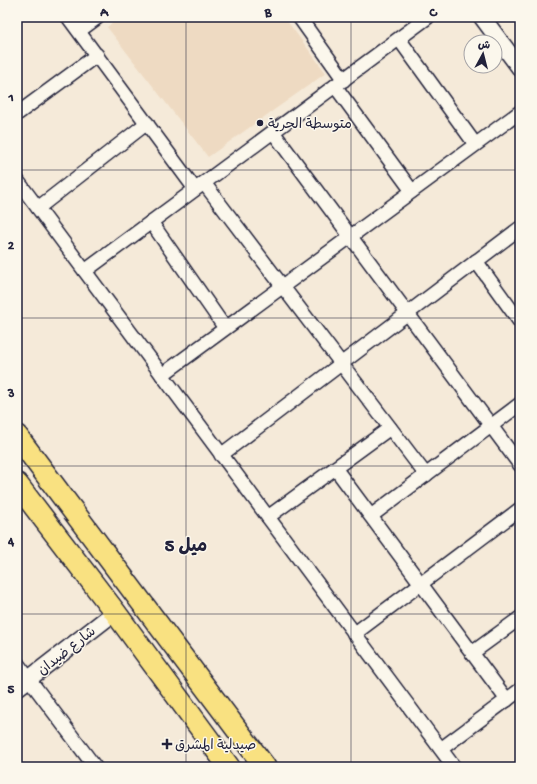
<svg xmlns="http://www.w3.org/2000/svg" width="537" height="784" font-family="'Gochi Hand','Playpen Sans Arabic',sans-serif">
<rect width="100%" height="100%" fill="#f5ead9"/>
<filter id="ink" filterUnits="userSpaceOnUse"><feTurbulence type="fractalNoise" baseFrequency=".025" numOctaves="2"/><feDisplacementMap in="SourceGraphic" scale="8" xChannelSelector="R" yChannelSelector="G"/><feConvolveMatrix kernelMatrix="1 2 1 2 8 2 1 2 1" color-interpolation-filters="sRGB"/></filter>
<g filter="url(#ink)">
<!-- built -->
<polygon fill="#eedac2" points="120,17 284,17 326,73 208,157 107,27"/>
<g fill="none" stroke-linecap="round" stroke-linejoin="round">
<defs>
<g id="minor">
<polyline points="68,17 195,189"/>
<polyline points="299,17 344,80"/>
<polyline points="79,31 98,17"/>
<polyline points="399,39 475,144"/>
<polyline points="335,86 412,191"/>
<polyline points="17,114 97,55"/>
<polyline points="273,132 520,465"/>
<polyline points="17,180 454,767"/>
<polyline points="204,183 426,475"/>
<polyline points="38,208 147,123"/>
<polyline points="151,222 225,328"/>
<polyline points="476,261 520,322"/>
<polyline points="85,271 428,17"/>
<polyline points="162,375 520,112"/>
<polyline points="221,455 520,228"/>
<polyline points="335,468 507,700"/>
<polyline points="371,516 520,404"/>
<polyline points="268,517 390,428"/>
<polyline points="354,634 520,509"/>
<polyline points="472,653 520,618"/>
<polyline points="17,663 95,767"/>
<polyline points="441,749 520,690"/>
</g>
<g id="tertiary">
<polyline points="482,17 520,68"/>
<polyline points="17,688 115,612"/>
</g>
<g id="primary">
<polyline points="17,436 265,767"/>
<polyline points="17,484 115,612 229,767"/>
</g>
</defs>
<!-- minor casing -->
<use href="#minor" stroke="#22223b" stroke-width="16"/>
<!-- tertiary casing -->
<use href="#tertiary" stroke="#22223b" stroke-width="19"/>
<!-- primary casing -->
<use href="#primary" stroke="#22223b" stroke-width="24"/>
<!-- minor -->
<use href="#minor" stroke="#fbf7ec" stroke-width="13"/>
<!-- tertiary -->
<use href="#tertiary" stroke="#fbf7ec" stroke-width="16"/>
<!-- primary -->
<use href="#primary" stroke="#f9e181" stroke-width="21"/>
</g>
</g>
<!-- grid -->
<path fill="none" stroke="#22223b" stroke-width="1" stroke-opacity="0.55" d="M186 17V767M351 17V767M17 170H520M17 318H520M17 466H520M17 614H520"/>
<!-- markers -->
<g fill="#22223b" stroke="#fbf7ec" stroke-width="1.5">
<circle cx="260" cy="123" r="4"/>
<path d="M165 738h4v4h4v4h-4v4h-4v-4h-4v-4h4z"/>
</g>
<g text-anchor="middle" stroke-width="3" stroke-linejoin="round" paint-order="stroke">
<!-- poi labels -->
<g font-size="14" fill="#22223b" stroke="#fbf7ec" text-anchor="start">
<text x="268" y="128">متوسطة الحرية</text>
<text x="175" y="749">صيدلية المشرق</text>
</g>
<!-- street labels -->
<g font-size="14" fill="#22223b" stroke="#fbf7ec">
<text transform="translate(66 650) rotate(-38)" y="5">شارع ضيدان</text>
</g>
<!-- district labels -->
<g font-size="18" font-weight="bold" fill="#22223b" stroke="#fbf7ec">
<text x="186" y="551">5 ميل</text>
</g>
</g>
<!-- margin -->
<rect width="537" height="784" fill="none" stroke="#fbf7ec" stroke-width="44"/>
<!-- north arrow -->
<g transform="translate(483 54) rotate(7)"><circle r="19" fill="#fbf7ec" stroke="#a4a2a5"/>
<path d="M0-3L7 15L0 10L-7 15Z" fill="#22223b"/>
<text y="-6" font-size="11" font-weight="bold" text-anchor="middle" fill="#22223b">ش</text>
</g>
<rect x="22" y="22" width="493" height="740" fill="none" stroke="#22223b" stroke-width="1.5"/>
<g font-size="13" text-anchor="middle" font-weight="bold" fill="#22223b">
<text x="104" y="16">A</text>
<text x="268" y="16">B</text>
<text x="433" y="16">C</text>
<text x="11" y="101">1</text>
<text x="11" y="249">2</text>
<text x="11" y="397">3</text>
<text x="11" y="545">4</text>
<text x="11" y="693">5</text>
</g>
</svg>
